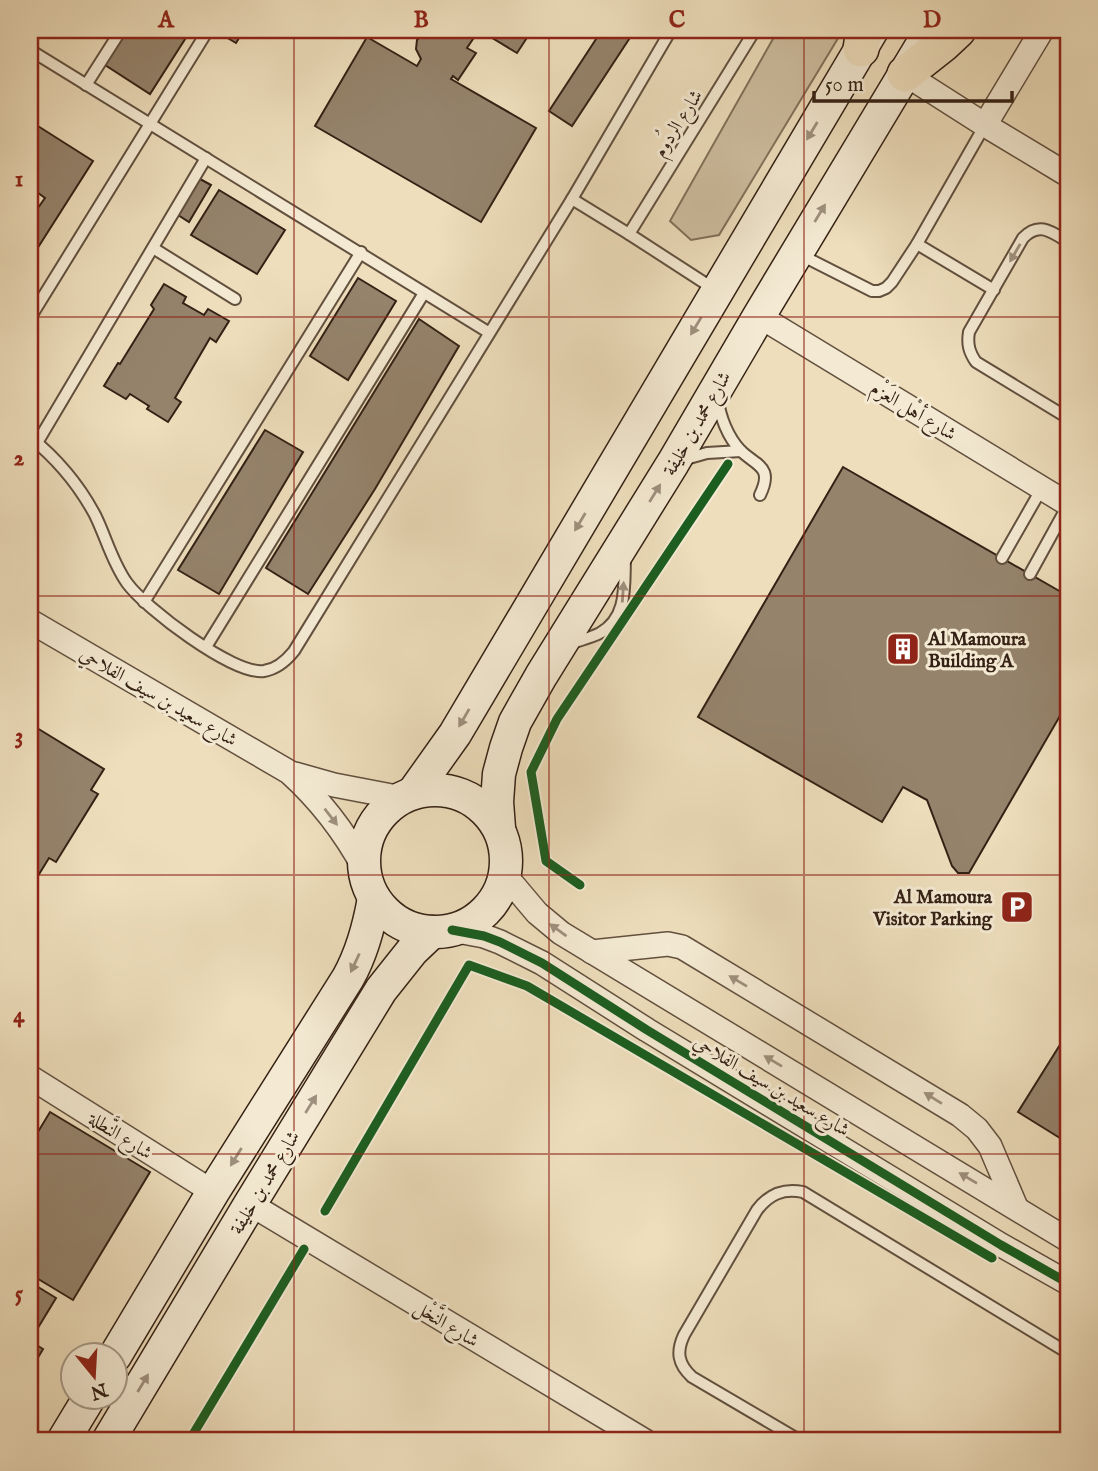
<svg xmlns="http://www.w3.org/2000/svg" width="1098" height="1471" font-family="'IM FELL English',Amiri,serif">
<rect width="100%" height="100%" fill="#eedebc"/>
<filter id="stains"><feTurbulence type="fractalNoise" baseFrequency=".00286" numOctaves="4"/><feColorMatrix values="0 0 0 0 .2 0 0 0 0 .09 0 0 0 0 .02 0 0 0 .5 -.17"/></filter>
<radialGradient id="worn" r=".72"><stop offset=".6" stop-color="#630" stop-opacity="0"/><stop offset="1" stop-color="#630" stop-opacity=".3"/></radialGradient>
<!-- green -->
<polygon fill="#cebea0" stroke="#81705a" stroke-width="2" points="778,30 843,30 719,235 691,240 670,221"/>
<!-- building -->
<g fill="#95836c" stroke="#342115" stroke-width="2">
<polygon points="128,30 177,30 187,36 150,94 105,65"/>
<polygon points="214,30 244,30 236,43"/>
<polygon points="439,30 532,30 517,53 479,30 467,48 476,53 458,80 453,76 451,79 536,128 481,222 315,126 367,37 417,66 421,59 416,49 417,40 423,33"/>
<polygon points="602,30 635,30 572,126 549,111"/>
<polygon points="30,121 93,161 30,260 30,219 45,198 30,187"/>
<polygon points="200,179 211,185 189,222 178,215"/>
<polygon points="219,190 285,230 257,274 191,235"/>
<polygon points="358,278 396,301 348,380 310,356"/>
<polygon points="164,284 186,297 183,303 204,315 208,309 229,321 216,342 210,338 175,398 181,402 168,422 147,409 149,406 130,394 126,399 104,386 118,363 120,364 154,309 151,305"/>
<polygon points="419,319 459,346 375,489 308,594 266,568"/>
<polygon points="265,430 303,452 219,594 178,570"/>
<polygon points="843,467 1068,596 1068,702 969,873 958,873 952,866 927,800 903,787 882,822 698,717"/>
<polygon points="37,728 104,769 91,790 98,794 56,862 49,858 36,879 30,875 30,741"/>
<polygon points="1068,1032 1068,1143 1018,1112"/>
<polygon points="50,1112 150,1172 73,1300 30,1274 30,1145"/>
<polygon points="30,1282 56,1298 30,1341"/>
<polygon points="30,1341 43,1349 30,1371"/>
</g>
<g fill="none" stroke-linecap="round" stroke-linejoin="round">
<defs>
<g id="lane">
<polyline points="30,50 488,332"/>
<polyline points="86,85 121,30"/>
<polyline points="572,199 629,234 714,289"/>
<polyline points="629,234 755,30"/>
<path d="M1068 242C1052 232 1039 221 1023 238L969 332C967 344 969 352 976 362L1068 418"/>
<polyline points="917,244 994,290"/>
<polyline points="153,248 235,299"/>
<polyline points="799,254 872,291 879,291 886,288 892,282 917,244 985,125"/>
<polyline points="30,318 208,30"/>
<path d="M718 400C720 417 728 437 740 450 756 466 774 466 760 495"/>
<path d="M30 437C56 458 79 485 95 515 106 537 112 562 127 583 145 608 233 675 264 671 277 669 286 661 294 651L572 199 671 30"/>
<polyline points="37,443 206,158"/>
<polyline points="682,460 707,453 741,451"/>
<polyline points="1002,558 1042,488"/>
<polyline points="1030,574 1068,505"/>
<polyline points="144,602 361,252"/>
<path d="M569 644C579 640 591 638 600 633 628 618 624 585 625 558"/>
<polyline points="206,647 424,293"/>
<path d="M801 1441 692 1377C678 1364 676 1352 684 1335L757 1210C769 1194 783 1188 803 1192L1068 1353"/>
</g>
<g id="street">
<polyline points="905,74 985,125 1068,175"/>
<polyline points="985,125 1042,30"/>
<polyline points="759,316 1068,504"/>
<path d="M30 621 289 772C320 800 344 831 364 868"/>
<polyline points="295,774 334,785 402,798"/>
<polyline points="505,875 537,913 561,933 1068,1240"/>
<polyline points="452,930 484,936 500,942 542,963 647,1030 1001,1245 1068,1283"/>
<polyline points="592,952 668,944 682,947 960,1115 977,1129 990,1146 1016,1207"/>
<polyline points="30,1077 213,1192"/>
<polyline points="250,1204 645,1441"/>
</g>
<g id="secondary">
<circle cx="435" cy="861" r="71"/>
<polyline points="413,793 455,734 872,30"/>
<polyline points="499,828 497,802 499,774 506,748 515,722 541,676 673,463 759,316 931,30"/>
<path d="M115 1356 213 1192 348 978C362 953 369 927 374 898"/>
<polyline points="63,1441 89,1398"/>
<polyline points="108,1441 250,1204 381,990 412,951 432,932"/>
</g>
<g id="primary">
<polyline points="861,49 864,30"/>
<polyline points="905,74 943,44 958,30"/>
</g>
</defs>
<!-- lane casing -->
<use href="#lane" stroke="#62503f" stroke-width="14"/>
<!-- street casing -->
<use href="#street" stroke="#62503f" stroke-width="26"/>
<!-- secondary casing -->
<use href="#secondary" stroke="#342115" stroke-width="35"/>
<!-- primary casing -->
<use href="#primary" stroke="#342115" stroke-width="38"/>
<!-- lane -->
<use href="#lane" stroke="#f4ead3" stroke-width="10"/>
<!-- street -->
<use href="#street" stroke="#f4ead3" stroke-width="23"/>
<!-- secondary -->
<use href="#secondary" stroke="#f4ead3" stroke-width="32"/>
<!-- primary -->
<use href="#primary" stroke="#eedebc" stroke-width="35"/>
<defs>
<g id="cycleway">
<polyline points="580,885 546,861 531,772 557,719 728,464"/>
<polyline points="452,930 484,936 500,942 542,963 647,1030 1001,1245 1068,1283"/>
<polyline points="325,1211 469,965 527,986 992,1258"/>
<polyline points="189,1441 304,1249"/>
</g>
</defs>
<!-- cycleway casing -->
<use href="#cycleway" stroke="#f4ead3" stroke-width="13"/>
<!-- cycleway -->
<use href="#cycleway" stroke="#1b5e20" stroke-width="9"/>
</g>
<!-- one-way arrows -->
<defs><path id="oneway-solid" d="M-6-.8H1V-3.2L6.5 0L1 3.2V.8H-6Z" transform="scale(1.75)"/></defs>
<g fill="#9e907e">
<use href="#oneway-solid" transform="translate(812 131) rotate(121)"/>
<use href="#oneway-solid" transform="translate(820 213) rotate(-59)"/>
<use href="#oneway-solid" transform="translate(1015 253) rotate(120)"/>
<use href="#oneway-solid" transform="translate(696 326) rotate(121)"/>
<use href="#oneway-solid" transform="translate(655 493) rotate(-58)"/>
<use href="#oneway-solid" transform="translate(580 522) rotate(121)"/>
<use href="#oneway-solid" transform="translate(623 592) rotate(-86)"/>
<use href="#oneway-solid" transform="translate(464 718) rotate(120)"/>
<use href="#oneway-solid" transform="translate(331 817) rotate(52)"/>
<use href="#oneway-solid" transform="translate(558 930) rotate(-144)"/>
<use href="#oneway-solid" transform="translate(355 963) rotate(115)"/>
<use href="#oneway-solid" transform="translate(738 981) rotate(-149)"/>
<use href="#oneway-solid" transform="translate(773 1061) rotate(-149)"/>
<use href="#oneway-solid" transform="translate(933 1098) rotate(-148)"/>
<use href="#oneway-solid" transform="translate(311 1104) rotate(-58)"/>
<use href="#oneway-solid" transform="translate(236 1157) rotate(122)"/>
<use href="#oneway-solid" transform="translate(968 1178) rotate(-149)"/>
<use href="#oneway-solid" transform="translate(143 1383) rotate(-59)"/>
</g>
<!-- grid -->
<path fill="none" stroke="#8f2418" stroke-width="2" stroke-opacity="0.55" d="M294 30V1441M549 30V1441M804 30V1441M30 317H1068M30 596H1068M30 875H1068M30 1154H1068"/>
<!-- icons -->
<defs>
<symbol id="building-square" viewBox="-11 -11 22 22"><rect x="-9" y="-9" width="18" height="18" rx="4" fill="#8f2418" stroke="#f4ead3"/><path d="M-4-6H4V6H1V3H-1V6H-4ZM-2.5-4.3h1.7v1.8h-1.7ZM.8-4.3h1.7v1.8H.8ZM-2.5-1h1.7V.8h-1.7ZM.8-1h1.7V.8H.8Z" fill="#fff"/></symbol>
<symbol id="parking-square" viewBox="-11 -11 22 22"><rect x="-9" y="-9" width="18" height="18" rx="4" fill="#8f2418" stroke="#f4ead3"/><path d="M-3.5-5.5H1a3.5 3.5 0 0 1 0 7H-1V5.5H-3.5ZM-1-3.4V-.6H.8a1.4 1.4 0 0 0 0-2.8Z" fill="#fff"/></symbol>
</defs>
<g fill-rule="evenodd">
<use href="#building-square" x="884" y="630" width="38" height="38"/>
<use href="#parking-square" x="998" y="888" width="38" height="38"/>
</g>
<g text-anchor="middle" stroke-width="6" stroke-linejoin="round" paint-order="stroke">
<!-- street labels -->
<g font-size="19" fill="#342115" stroke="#f4ead3">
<text transform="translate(677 123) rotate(-58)" y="7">شارع الردُوم</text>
<text transform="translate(914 410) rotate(31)" y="7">شارع أهْل العَزْم</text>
<text transform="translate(696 423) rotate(-60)" y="7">شارع محمد بن خليفة</text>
<text transform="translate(159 696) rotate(30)" y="7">شارع سعيد بن سيف الفلاحي</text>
<text transform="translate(772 1085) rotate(31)" y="7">شارع سعيد بن سيف الفلاحي</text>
<text transform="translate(121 1135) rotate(32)" y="7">شارع النَّطلة</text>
<text transform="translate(264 1182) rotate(-59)" y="7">شارع محمد بن خليفة</text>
<text transform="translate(447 1323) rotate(31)" y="7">شارع النَّخْل</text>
</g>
<!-- poi labels -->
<g font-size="19" font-weight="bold" fill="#342115" stroke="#f4ead3" text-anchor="start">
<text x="928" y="645">Al Mamoura<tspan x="928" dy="22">Building A</tspan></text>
<text x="992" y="903" text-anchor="end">Al Mamoura<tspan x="992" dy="22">Visitor Parking</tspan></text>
</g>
</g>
<!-- margin -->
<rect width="1098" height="1471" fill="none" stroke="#eedebc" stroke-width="77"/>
<!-- north arrow -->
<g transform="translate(94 1376) rotate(162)"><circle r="33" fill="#f4ead3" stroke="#a79a87" stroke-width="2"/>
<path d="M0-5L12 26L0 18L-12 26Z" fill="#8f2418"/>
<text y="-10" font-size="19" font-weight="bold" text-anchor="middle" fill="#342115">N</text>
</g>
<!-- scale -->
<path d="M814 91v10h198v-10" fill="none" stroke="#342115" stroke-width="3.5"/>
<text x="825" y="91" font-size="21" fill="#342115" stroke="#f4ead3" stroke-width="5" paint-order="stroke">50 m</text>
<rect x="38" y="38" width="1022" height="1394" fill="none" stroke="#8f2418" stroke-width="2.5"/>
<g font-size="23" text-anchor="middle" font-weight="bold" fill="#8f2418">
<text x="166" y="27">A</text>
<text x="421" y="27">B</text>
<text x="677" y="27">C</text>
<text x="932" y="27">D</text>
<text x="19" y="186">1</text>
<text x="19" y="465">2</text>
<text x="19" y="743">3</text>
<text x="19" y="1022">4</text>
<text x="19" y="1301">5</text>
</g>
<rect width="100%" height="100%" filter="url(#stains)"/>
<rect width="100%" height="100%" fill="url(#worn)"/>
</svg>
